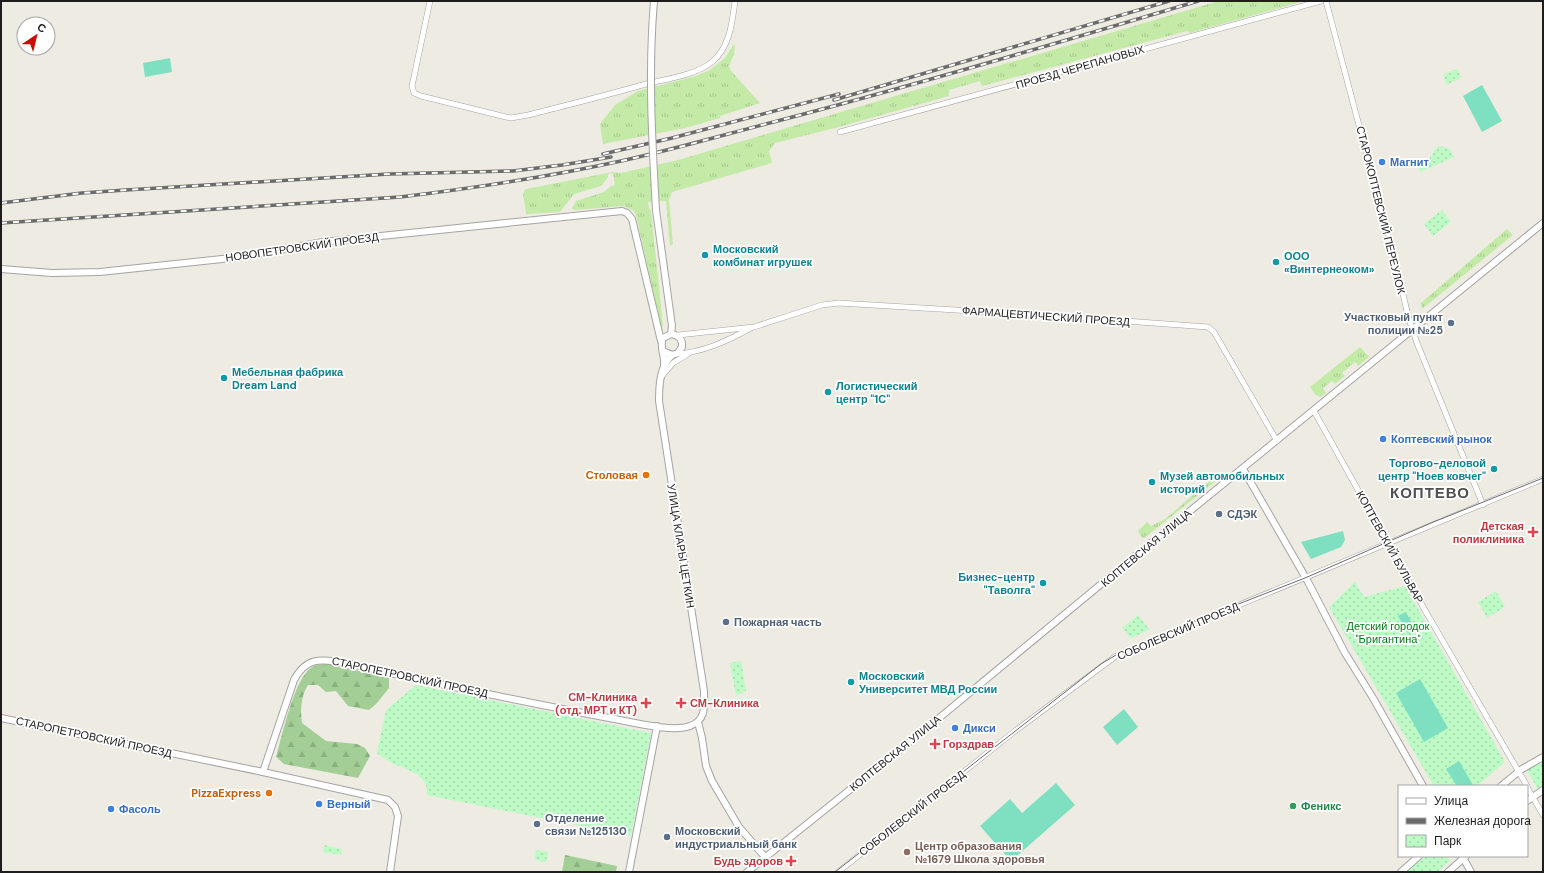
<svg xmlns="http://www.w3.org/2000/svg" width="1544" height="873" font-family="'DM Sans',sans-serif">
<defs>
<pattern id="grass-tufts" width="24" height="20" patternUnits="userSpaceOnUse"><rect width="24" height="20" fill="#c3eaa6"/><path d="M3 7l-1-3M5 7V3M7 7l1-3M15 17l-1-3M17 17v-4M19 17l1-3" fill="none" stroke="#a7c88e"/></pattern>
<pattern id="forest-firs" width="22" height="20" patternUnits="userSpaceOnUse"><rect width="22" height="20" fill="#a3cf96"/><path d="M5 1l3.5 6h-7zM16 11l3.5 6h-7z" fill="#8cb181"/></pattern>
<pattern id="park-dots" width="8" height="8" patternUnits="userSpaceOnUse"><rect width="8" height="8" fill="#bdfac6"/><path d="M2 2h.1M6 6h.1" fill="none" stroke="#a2d6aa" stroke-width="1.8" stroke-linecap="round"/></pattern>
</defs>
<rect width="100%" height="100%" fill="#eeebe2"/>
<!-- grass -->
<g fill="url(#grass-tufts)">
<polygon points="1219,1 1301,2 1190,33 1187,31 982,86 980,81 949,90 949,96 835,128 775,143 769,151 772,163 672,192 669,200 673,244 670,246 666,201 648,202 649,208 651,211 663,326 661,326 636,215 633,210 623,206 574,210 572,208 576,201 604,192 611,186 615,185 613,173 608,174 608,177 601,186 574,194 560,212 526,214 523,193 526,189 613,172 621,173 678,160"/>
<polygon points="734,44 735,47 734,54 729,66 731,71 760,103 720,116 720,118 685,128 603,144 600,124 615,105 638,91 696,76 710,70 725,58"/>
<polygon points="1507,229 1513,235 1422,309 1421,303"/>
<polygon points="1360,347 1369,357 1358,366 1355,362 1342,373 1345,376 1335,384 1332,381 1323,388 1326,393 1320,397 1315,394 1310,387"/>
<polygon points="1212,479 1215,479 1216,481 1144,538 1142,538 1138,531 1147,522 1151,526 1165,519"/>
</g>
<!-- forest -->
<g fill="url(#forest-firs)">
<path d="M329 664 389 678V688L377 703 369 710 348 706 336 691 326 692 318 685H308C301 696 300 710 302 723L326 741 357 744 365 748 370 756 358 778 284 764 276 757C282 737 294 679 311 668 316 664 323 664 329 664Z"/>
<polygon points="565,855 617,866 616,872 562,872"/>
</g>
<!-- park -->
<g fill="url(#park-dots)">
<polygon points="1458,69 1461,78 1446,85 1444,74"/>
<polygon points="1440,146 1450,149 1454,157 1420,172 1418,167 1429,159 1436,148"/>
<polygon points="1442,210 1451,222 1433,236 1424,224"/>
<polygon points="1355,582 1364,597 1405,586 1505,762 1477,786 1434,786 1329,607"/>
<polygon points="1496,591 1505,607 1487,618 1478,602"/>
<polygon points="1138,615 1149,629 1147,631 1131,638 1122,628"/>
<polygon points="741,661 746,691 736,696 730,663"/>
<path d="M416 685 651 733 631 836 427 795C429 773 405 770 390 762 386 760 381 756 377 753L386 710Z"/>
<polygon points="1543,761 1543,786 1538,789 1527,770"/>
<polygon points="324,845 342,849 341,855 323,852"/>
<polygon points="536,850 548,852 546,862 535,860"/>
<polygon points="1424,856 1448,856 1450,861 1437,872 1406,872"/>
</g>
<!-- pitch -->
<g fill="#7ee0c0">
<polygon points="170,58 172,72 145,77 143,63"/>
<polygon points="1482,85 1502,121 1482,132 1463,96"/>
<polygon points="1343,531 1345,540 1341,547 1311,559 1301,542"/>
<polygon points="1406,612 1415,629 1408,633 1398,616"/>
<polygon points="1420,679 1448,728 1424,742 1396,693"/>
<polygon points="1124,709 1138,727 1117,745 1103,727"/>
<polygon points="1459,761 1473,785 1471,786 1457,786 1446,769"/>
<polygon points="1056,783 1075,805 1011,861 980,826 1010,799 1022,813"/>
</g>
<g fill="none" stroke-linecap="round" stroke-linejoin="round">
<defs>
<g id="minor">
<path d="M430 1 412 86 414 93 421 96 506 117 511 118 528 115C568 105 607 95 646 84 666 79 696 75 712 62 730 47 732 23 735 1"/>
<polyline points="1326,1 1398,272 1408,316 1417,343 1483,505"/>
<polyline points="840,132 1321,1"/>
<polyline points="678,335 754,327 822,305 839,303 1071,317 1208,327 1214,332 1277,441"/>
<path d="M675 354C702 353 727 341 751 328"/>
<polyline points="662,376 673,363 688,354"/>
<polyline points="1314,411 1426,612 1527,786"/>
<polyline points="1527,787 1543,815"/>
<polyline points="838,872 1015,731 1116,656 1543,479"/>
</g>
<g id="tertiary">
<polyline points="656,210 672,326 671,334"/>
<polyline points="1,269 52,273 100,272 241,257 323,242 622,211 627,213 632,219 661,341"/>
<path d="M663 351 672 355 678 353 682 347C683 340 679 335 671 334L663 338C659 347 665 355 664 365"/>
<polyline points="1243,469 1307,580 1345,653 1373,698 1423,786"/>
<path d="M1 718 263 772 294 680C306 657 320 659 343 662 431 683 520 701 609 718 628 721 672 733 690 726 707 720 704 705 704 691L659 401C659 385 660 366 672 355"/>
<polyline points="698,722 702,738 706,766 712,781 739,827 765,857"/>
<polyline points="263,772 388,800 395,807 398,816 390,872"/>
<polyline points="1501,786 1522,769 1543,757"/>
<polyline points="1527,801 1543,790"/>
<polyline points="1462,856 1471,872"/>
<polyline points="629,872 657,726"/>
<polyline points="747,872 927,728 1163,533 1543,223"/>
<polyline points="1401,872 1419,856"/>
<polyline points="1448,872 1466,856"/>
</g>
</defs>
<!-- minor casing -->
<use href="#minor" stroke="#a4a4a4" stroke-width="6"/>
<!-- tertiary casing -->
<use href="#tertiary" stroke="#a4a4a4" stroke-width="8"/>
<!-- minor -->
<use href="#minor" stroke="#fff" stroke-width="5"/>
<!-- tertiary -->
<use href="#tertiary" stroke="#fff" stroke-width="6"/>
<!-- tram -->
<polyline stroke="#6b6b6b" stroke-width="1" points="835,872 1101,664 1116,655 1213,614 1305,578 1431,523 1543,478"/>
<defs>
<g id="rail">
<polyline points="834,100 1169,1"/>
<polyline points="603,154 672,138 839,94"/>
<polyline points="1,203 82,193 126,190 389,174 513,171 562,165 611,157"/>
<path d="M1 223 400 197C474 188 548 177 621 161 676 149 730 133 785 119 923 83 1061 42 1198 1"/>
</g>
</defs>
<!-- rail casing -->
<use href="#rail" stroke="#6b6b6b" stroke-width="3.5"/>
<!-- rail -->
<use href="#rail" stroke="#fff" stroke-width="2" stroke-dasharray="6" stroke-linecap="butt"/>
<defs>
<path id="tertiary-bridge" d="M654 1C648 71 652 140 656 210"/>
</defs>
<!-- tertiary-bridge casing -->
<use href="#tertiary-bridge" stroke="#a4a4a4" stroke-width="8" stroke-linecap="butt"/>
<!-- tertiary-bridge -->
<use href="#tertiary-bridge" stroke="#fff" stroke-width="6"/>
</g>
<!-- markers -->
<g fill="#3f7fe0" stroke="#fff" stroke-width="1.5">
<circle cx="1382" cy="162" r="4"/>
<circle cx="1383" cy="439" r="4"/>
<circle cx="955" cy="728" r="4"/>
<circle cx="319" cy="804" r="4"/>
<circle cx="111" cy="809" r="4"/>
</g>
<g fill="#0f9aa8" stroke="#fff" stroke-width="1.5">
<circle cx="705" cy="255" r="4"/>
<circle cx="1276" cy="262" r="4"/>
<circle cx="224" cy="378" r="4"/>
<circle cx="828" cy="392" r="4"/>
<circle cx="1494" cy="469" r="4"/>
<circle cx="1152" cy="482" r="4"/>
<circle cx="1043" cy="583" r="4"/>
<circle cx="851" cy="682" r="4"/>
</g>
<g fill="#5c6f8a" stroke="#fff" stroke-width="1.5">
<circle cx="1451" cy="323" r="4"/>
<circle cx="1219" cy="514" r="4"/>
<circle cx="726" cy="622" r="4"/>
<circle cx="537" cy="824" r="4"/>
<circle cx="667" cy="837" r="4"/>
</g>
<g fill="#e8710a" stroke="#fff" stroke-width="1.5">
<circle cx="646" cy="475" r="4"/>
<circle cx="269" cy="793" r="4"/>
</g>
<g fill="#e0444e" stroke="#fff" stroke-width="1.5">
<path d="M1531 526h4v4h4v4h-4v4h-4v-4h-4v-4h4z"/>
<path d="M644 697h4v4h4v4h-4v4h-4v-4h-4v-4h4z"/>
<path d="M679 697h4v4h4v4h-4v4h-4v-4h-4v-4h4z"/>
<path d="M933 738h4v4h4v4h-4v4h-4v-4h-4v-4h4z"/>
<path d="M789 855h4v4h4v4h-4v4h-4v-4h-4v-4h4z"/>
</g>
<circle fill="#2e9e5b" stroke="#fff" stroke-width="1.5" cx="1293" cy="806" r="4"/>
<circle fill="#8d6e63" stroke="#fff" stroke-width="1.5" cx="907" cy="852" r="4"/>
<g text-anchor="middle" stroke-width="3.5" stroke-linejoin="round" paint-order="stroke">
<!-- street labels -->
<g font-size="11" fill="#1d1d1d" stroke="#fff">
<text transform="translate(1080 67) rotate(-16)" y="4">ПРОЕЗД ЧЕРЕПАНОВЫХ</text>
<text transform="translate(1381 210) rotate(76)" y="4">СТАРОКОПТЕВСКИЙ ПЕРЕУЛОК</text>
<text transform="translate(302 247) rotate(-8)" y="4">НОВОПЕТРОВСКИЙ ПРОЕЗД</text>
<text transform="translate(1046 316) rotate(4)" y="4">ФАРМАЦЕВТИЧЕСКИЙ ПРОЕЗД</text>
<text transform="translate(681 546) rotate(81)" y="4">УЛИЦА КЛАРЫ ЦЕТКИН</text>
<text transform="translate(1390 547) rotate(61)" y="4">КОПТЕВСКИЙ БУЛЬВАР</text>
<text transform="translate(1146 548) rotate(-40)" y="4">КОПТЕВСКАЯ УЛИЦА</text>
<text transform="translate(1178 631) rotate(-23)" y="4">СОБОЛЕВСКИЙ ПРОЕЗД</text>
<text transform="translate(410 677) rotate(12)" y="4">СТАРОПЕТРОВСКИЙ ПРОЕЗД</text>
<text transform="translate(94 737) rotate(12)" y="4">СТАРОПЕТРОВСКИЙ ПРОЕЗД</text>
<text transform="translate(895 753) rotate(-39)" y="4">КОПТЕВСКАЯ УЛИЦА</text>
<text transform="translate(912 813) rotate(-38)" y="4">СОБОЛЕВСКИЙ ПРОЕЗД</text>
</g>
<!-- shop labels -->
<g font-size="11" font-weight="bold" fill="#366cbe" stroke="#fff" text-anchor="start">
<text x="1390" y="166">Магнит</text>
<text x="1391" y="443">Коптевский рынок</text>
<text x="963" y="732">Дикси</text>
<text x="327" y="808">Верный</text>
<text x="119" y="813">Фасоль</text>
</g>
<!-- culture labels -->
<g font-size="11" font-weight="bold" fill="#0d838f" stroke="#fff" text-anchor="start">
<text x="713" y="253">Московский<tspan x="713" dy="13">комбинат игрушек</tspan></text>
<text x="1284" y="260">ООО<tspan x="1284" dy="13">«Винтернеоком»</tspan></text>
<text x="232" y="376">Мебельная фабрика<tspan x="232" dy="13">Dream Land</tspan></text>
<text x="836" y="390">Логистический<tspan x="836" dy="13">центр "1С"</tspan></text>
<text x="1486" y="467" text-anchor="end">Торгово-деловой<tspan x="1486" dy="13">центр "Ноев ковчег"</tspan></text>
<text x="1160" y="480">Музей автомобильных<tspan x="1160" dy="13">историй</tspan></text>
<text x="1035" y="581" text-anchor="end">Бизнес-центр<tspan x="1035" dy="13">"Таволга"</tspan></text>
<text x="859" y="680">Московский<tspan x="859" dy="13">Университет МВД России</tspan></text>
</g>
<!-- service labels -->
<g font-size="11" font-weight="bold" fill="#4e5e75" stroke="#fff" text-anchor="start">
<text x="1443" y="321" text-anchor="end">Участковый пункт<tspan x="1443" dy="13">полиции №25</tspan></text>
<text x="1227" y="518">СДЭК</text>
<text x="734" y="626">Пожарная часть</text>
<text x="545" y="822">Отделение<tspan x="545" dy="13">связи №125130</tspan></text>
<text x="675" y="835">Московский<tspan x="675" dy="13">индустриальный банк</tspan></text>
</g>
<!-- food labels -->
<g font-size="11" font-weight="bold" fill="#c56008" stroke="#fff" text-anchor="end">
<text x="638" y="479">Столовая</text>
<text x="261" y="797">PizzaExpress</text>
</g>
<!-- health labels -->
<g font-size="11" font-weight="bold" fill="#be3a42" stroke="#fff" text-anchor="end">
<text x="1524" y="530">Детская<tspan x="1524" dy="13">поликлиника</tspan></text>
<text x="637" y="701">СМ-Клиника<tspan x="637" dy="13">(отд. МРТ и КТ)</tspan></text>
<text x="690" y="707" text-anchor="start">СМ-Клиника</text>
<text x="943" y="748" text-anchor="start">Горздрав</text>
<text x="783" y="865">Будь здоров</text>
</g>
<!-- park labels -->
<g font-size="11" fill="#097d1a" stroke="#fff">
<text x="1388" y="630">Детский городок<tspan x="1388" dy="13">"Бригантина"</tspan></text>
</g>
<!-- leisure labels -->
<g font-size="11" font-weight="bold" fill="#27864d" stroke="#fff" text-anchor="start">
<text x="1301" y="810">Феникс</text>
</g>
<!-- education labels -->
<g font-size="11" font-weight="bold" fill="#785e54" stroke="#fff" text-anchor="start">
<text x="915" y="850">Центр образования<tspan x="915" dy="13">№1679 Школа здоровья</tspan></text>
</g>
<!-- district labels -->
<g font-size="15" font-weight="bold" letter-spacing="1" fill="#505050" stroke="#fff">
<text x="1430" y="498">КОПТЕВО</text>
</g>
</g>
<!-- border -->
<rect width="1544" height="873" fill="none" stroke="#1d1d1d" stroke-width="4"/>
<!-- legend -->
<rect x="1398" y="785" width="130" height="72" fill="#ffffff" stroke="#a5a5a5"/>
<rect x="1406" y="798" width="20" height="6" fill="#ffffff" stroke="#a5a5a5"/>
<text x="1434" y="805" font-size="12" fill="#1d1d1d">Улица</text>
<rect x="1406" y="818" width="20" height="6" fill="#6b6b6b" stroke="#a5a5a5"/>
<text x="1434" y="825" font-size="12" fill="#1d1d1d">Железная дорога</text>
<rect x="1406" y="835" width="20" height="12" fill="url(#park-dots)" stroke="#a5a5a5"/>
<text x="1434" y="845" font-size="12" fill="#1d1d1d">Парк</text>
<!-- north arrow -->
<g transform="translate(36 36) rotate(35)"><circle r="19" fill="#ffffff" stroke="#a5a5a5"/>
<path d="M0-3L7 15L0 10L-7 15Z" fill="#c90d00"/>
<text y="-6" font-size="11" font-weight="bold" text-anchor="middle" fill="#1d1d1d">С</text>
</g>
</svg>
